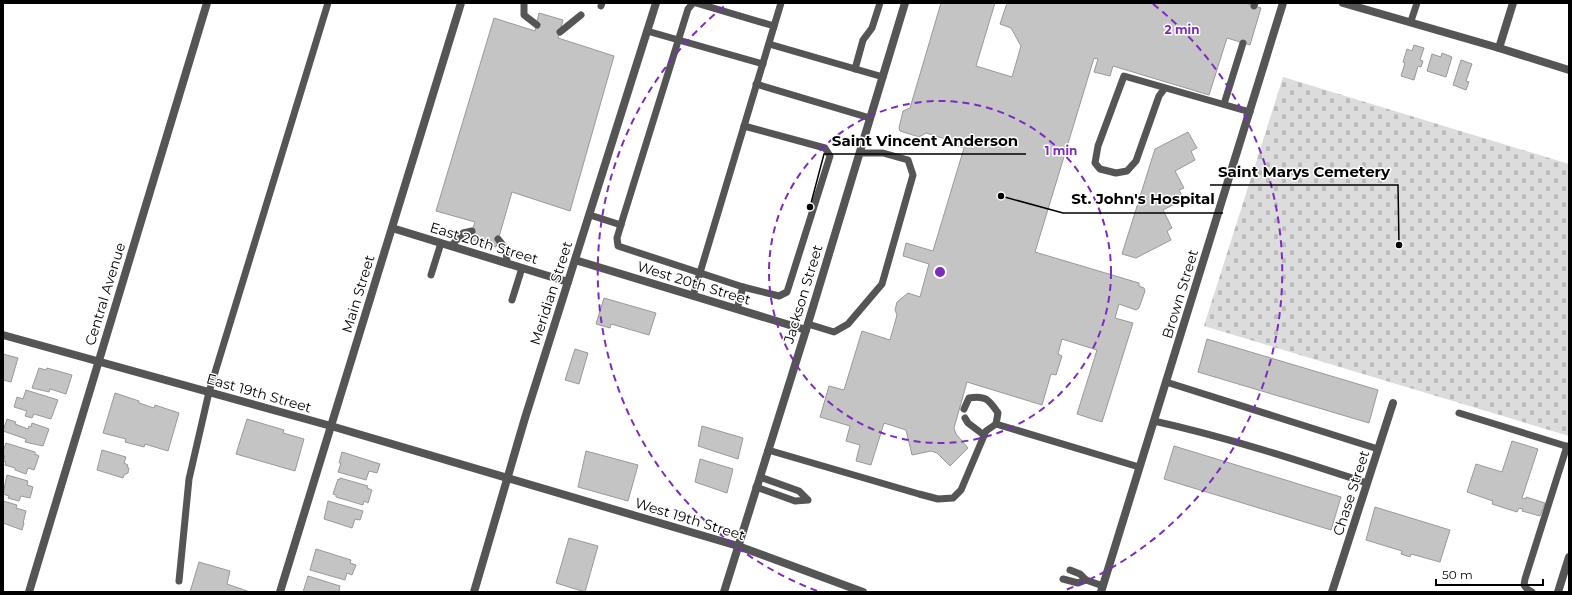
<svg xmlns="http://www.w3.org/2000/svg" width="1572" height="595" font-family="Montserrat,sans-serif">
<defs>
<pattern id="cemetery-stones" width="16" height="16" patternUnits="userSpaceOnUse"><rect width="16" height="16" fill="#dcdcdc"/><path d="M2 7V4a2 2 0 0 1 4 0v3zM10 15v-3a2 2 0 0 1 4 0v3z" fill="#bbb"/></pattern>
</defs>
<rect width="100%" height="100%" fill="#fff"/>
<!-- cemetery -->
<polygon fill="url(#cemetery-stones)" points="1283,77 1569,164 1569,436 1204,326"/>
<!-- building -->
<g fill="#c4c4c4" stroke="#999">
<polygon points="941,3 995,3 976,66 1012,77 1021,46 1011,28 1000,24 1007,3 1245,3 1261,8 1250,45 1227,38 1209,95 1113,66 1110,76 1094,72 1098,59 1094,58 1035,252 1139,283 1139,286 1144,288 1145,291 1139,308 1136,310 1119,304 1115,318 1133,323 1102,422 1077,414 1097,350 1062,339 1058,354 1062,356 1056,375 1051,374 1042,405 967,382 954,428 956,434 968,448 950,466 937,453 931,451 912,455 906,430 884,423 871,465 856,461 860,445 846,441 850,426 820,417 829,386 844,390 862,331 890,340 897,315 895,310 897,302 908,293 920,297 929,264 903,256 906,243 933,251 964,148 951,144 952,141 926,133 919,137 900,131 899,128 903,111 910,108"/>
<polygon points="539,13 563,20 558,38 614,56 570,211 512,192 496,247 469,239 475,222 436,211 494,18 535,31"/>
<polygon points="1414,45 1424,48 1420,60 1423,61 1421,67 1418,66 1414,80 1401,76 1405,63 1403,62 1407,49 1412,51"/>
<polygon points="1442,53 1452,57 1446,77 1427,71 1432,54 1441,57"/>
<polygon points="1461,60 1472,64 1466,81 1469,82 1466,90 1453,85"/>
<polygon points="1188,132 1197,148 1191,151 1195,160 1175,171 1184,188 1179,190 1184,199 1163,210 1172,228 1167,231 1171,240 1136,258 1122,254 1155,149"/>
<polygon points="604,298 656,313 649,335 611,324 610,328 596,324"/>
<polygon points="1207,339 1378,390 1369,423 1198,372"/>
<polygon points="575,349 588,353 579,384 565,380"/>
<polygon points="3,354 18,358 11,382 3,380 3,381"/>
<polygon points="39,368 46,370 47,368 72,375 66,394 50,389 49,392 32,388"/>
<polygon points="26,390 58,400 51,419 34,414 32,418 25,416 27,411 14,407 17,397 23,399"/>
<polygon points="115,393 139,401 139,403 154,408 155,405 179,413 168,451 145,444 144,447 125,442 126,439 103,433"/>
<polygon points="7,419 16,422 15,424 28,429 29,426 31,427 32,423 49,429 43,446 25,442 26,439 3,431"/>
<polygon points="247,419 284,430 283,433 304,439 295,471 236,454"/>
<polygon points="702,426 743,438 738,459 698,446"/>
<polygon points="1512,441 1538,449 1522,498 1526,499 1526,497 1545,503 1540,516 1522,511 1523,509 1519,508 1517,512 1492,504 1493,501 1467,492 1476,464 1502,472"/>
<polygon points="6,443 35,452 35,454 39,456 34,470 28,468 26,474 15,470 15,468 5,465 6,462 3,461 5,456 3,455 3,451"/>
<polygon points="1174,446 1341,497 1331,530 1164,479"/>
<polygon points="102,450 126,457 124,463 128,465 127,467 129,468 128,473 124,475 123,478 97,470"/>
<polygon points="586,451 638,465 628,501 578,487"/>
<polygon points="342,452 380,464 377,473 369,471 366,480 338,472 341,463 339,463"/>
<polygon points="700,459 733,469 727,493 695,482"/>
<polygon points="7,475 28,481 27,485 33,487 30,498 21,496 19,501 8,498 9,496 3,494"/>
<polygon points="340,478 368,486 367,488 372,490 368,503 364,501 363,505 336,497 336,495 333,494 338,479 339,480"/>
<polygon points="3,501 17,505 16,508 26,511 23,523 24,523 22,530 3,523"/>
<polygon points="328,501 363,511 360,520 355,519 352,528 324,519"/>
<polygon points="1375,507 1450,530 1440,562 1411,554 1410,557 1401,554 1402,551 1366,540"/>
<polygon points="569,538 598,546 585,592 556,583"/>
<polygon points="316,549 351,560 350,563 356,565 352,575 347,573 345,580 310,570"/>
<polygon points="199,562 230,571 227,584 250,592 190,592"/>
<polygon points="308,576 340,586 339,592 303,592"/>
</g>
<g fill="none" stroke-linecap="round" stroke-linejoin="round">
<!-- service -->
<g stroke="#555" stroke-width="7">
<polyline points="524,3 524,15 537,25"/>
<polyline points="693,3 688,9 623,218 617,238 618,246 743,287 737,309"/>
<polyline points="696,3 774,26"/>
<polyline points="601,6 602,3"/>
<polyline points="1254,6 1255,3"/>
<polyline points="1411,21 1417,3"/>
<polyline points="647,31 763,64"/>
<polyline points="560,32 581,15"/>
<polyline points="769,44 883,77"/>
<polyline points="855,69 863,40 872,28 880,3"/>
<polyline points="756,84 870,118"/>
<polyline points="1165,88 1159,96 1136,161 1127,171 1116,173 1100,169 1095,163 1098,146 1124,76 1250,112"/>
<polyline points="1224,104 1243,43"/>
<polyline points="590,215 621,225"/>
<polyline points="498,239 506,249 507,263"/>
<polyline points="451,246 463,233 472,231"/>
<polyline points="431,275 441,243"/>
<polyline points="743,287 779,296 787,292 830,156 825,148 744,126"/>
<polyline points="693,296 781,3"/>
<polyline points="512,300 522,268"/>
<polyline points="808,324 834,332 848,324 882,284 913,175 908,160 883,153 860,153"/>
<polyline points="1166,382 1378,449"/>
<path d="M964 409 969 398C986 395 989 400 998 413L996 424"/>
<polyline points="1459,413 1569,447"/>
<polyline points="965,418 968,423 984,435"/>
<path d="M1154 421C1226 437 1297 460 1367 483"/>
<polyline points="768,450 919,494 938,499 953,498 961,490 986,431 996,424 1139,467"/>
<polyline points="756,487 795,501 808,500 799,491 760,477"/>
<polyline points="1070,570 1080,574 1086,580 1103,586"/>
<polyline points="1063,579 1078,583 1086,580"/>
<polyline points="179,581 189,479 209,392 328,3"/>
<polyline points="1532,592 1527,589 1524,585 1525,579 1567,446"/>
</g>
<!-- minor -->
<g stroke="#555" stroke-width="8">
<polyline points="1499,48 1513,3"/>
<polyline points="392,228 568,282"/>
<polyline points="575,260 806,330"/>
<polyline points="474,592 525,418 656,3"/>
<polyline points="724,592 806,330 905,3"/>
<polyline points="1332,592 1393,403"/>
<polyline points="1558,592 1569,557"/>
</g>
<!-- tertiary -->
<g stroke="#555" stroke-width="8">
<polyline points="1343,3 1499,48 1569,70"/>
<polyline points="3,335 331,426 738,546 863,592"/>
<polyline points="29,592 207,3"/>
<polyline points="280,592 461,3"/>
<polyline points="1101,592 1283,3"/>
</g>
</g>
<!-- distance rings -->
<g fill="none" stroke="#7b2cbf" stroke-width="2" stroke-dasharray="7 5">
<circle cx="940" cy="272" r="171"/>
<path d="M817 591A342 342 0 0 1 727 4M1153 4A342 342 0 0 1 1063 591"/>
</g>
<g text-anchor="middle" stroke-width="3" stroke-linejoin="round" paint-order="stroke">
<!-- street labels -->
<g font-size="14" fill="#000" stroke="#fff">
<text transform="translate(484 243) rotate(17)" y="5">East 20th Street</text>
<text transform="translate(694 283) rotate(17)" y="5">West 20th Street</text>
<text transform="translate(551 293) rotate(-72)" y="5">Meridian Street</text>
<text transform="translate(105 294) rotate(-73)" y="5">Central Avenue</text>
<text transform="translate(358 294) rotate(-73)" y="5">Main Street</text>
<text transform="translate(803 294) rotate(-73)" y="5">Jackson Street</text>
<text transform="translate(1180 294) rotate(-73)" y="5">Brown Street</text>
<text transform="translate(259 393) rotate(16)" y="5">East 19th Street</text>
<text transform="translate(1351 493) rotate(-72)" y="5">Chase Street</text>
<text transform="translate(690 519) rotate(17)" y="5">West 19th Street</text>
</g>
</g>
<circle cx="940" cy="272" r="6" fill="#7b2cbf" stroke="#fff" stroke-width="2"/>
<g font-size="12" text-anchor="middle" font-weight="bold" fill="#7b2cbf" stroke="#fff" stroke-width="3" stroke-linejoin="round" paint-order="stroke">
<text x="1182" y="34">2 min</text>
<text x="1061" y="155">1 min</text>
</g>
<!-- callouts -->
<path fill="none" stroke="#000" stroke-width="1.5" d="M810 207L824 154H1026M1399 245L1398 185H1210M1001 196L1063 213H1223"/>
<g fill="#000" stroke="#fff" stroke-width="1.5">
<circle cx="810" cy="207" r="4"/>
<circle cx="1399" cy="245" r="4"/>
<circle cx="1001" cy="196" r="4"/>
</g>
<g font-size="15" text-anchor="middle" font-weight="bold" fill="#000" stroke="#fff" stroke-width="3" stroke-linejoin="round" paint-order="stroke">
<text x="925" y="146">Saint Vincent Anderson</text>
<text x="1304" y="177">Saint Marys Cemetery</text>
<text x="1143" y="204">St. John's Hospital</text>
</g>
<!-- border -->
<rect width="1572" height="595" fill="none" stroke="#000000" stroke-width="8"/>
<!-- scale -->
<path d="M1436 579v6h107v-6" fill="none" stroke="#000000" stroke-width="2"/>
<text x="1442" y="579" font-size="12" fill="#000000" stroke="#ffffff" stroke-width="3" paint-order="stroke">50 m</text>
</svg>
